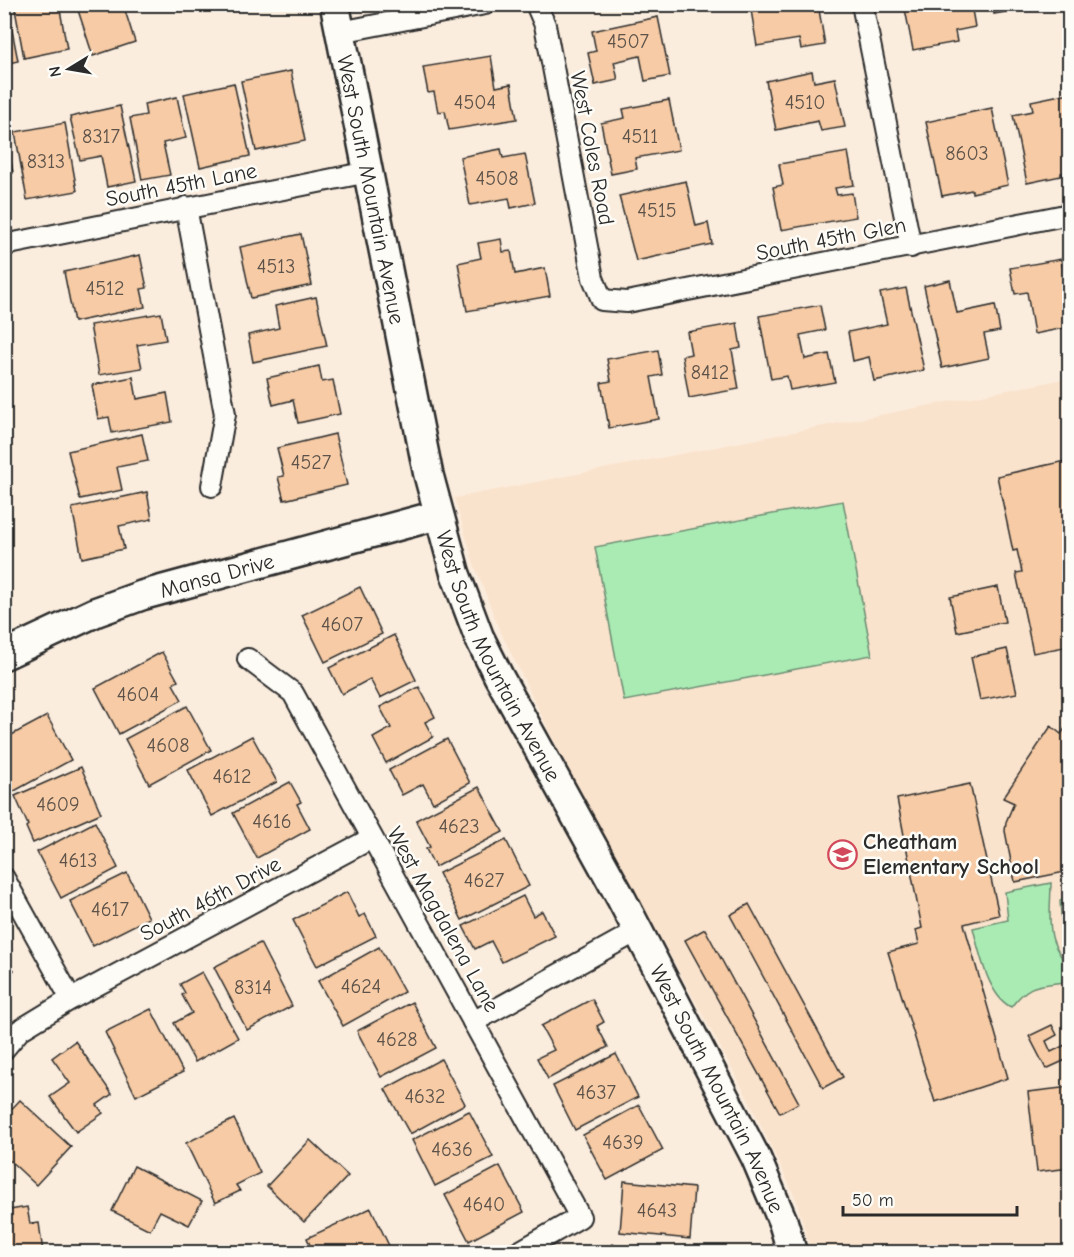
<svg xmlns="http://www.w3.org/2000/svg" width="1074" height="1257" font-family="'Comic Neue',sans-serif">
<rect width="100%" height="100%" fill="#fbedde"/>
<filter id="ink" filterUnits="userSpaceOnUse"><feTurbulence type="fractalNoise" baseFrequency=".0167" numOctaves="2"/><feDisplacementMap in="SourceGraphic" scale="12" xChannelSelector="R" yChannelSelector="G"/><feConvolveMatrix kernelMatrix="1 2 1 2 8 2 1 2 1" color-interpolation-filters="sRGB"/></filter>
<g filter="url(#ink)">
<!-- built -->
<polygon fill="#fae3cd" points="1069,378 1069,1252 811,1252 796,1199 744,1091 560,753 500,631 475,567 454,498"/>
<!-- green -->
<g fill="#aaebb4" stroke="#6a8b70" stroke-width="1.5">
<polygon points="843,501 872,655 624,701 595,547"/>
<path d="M1051 883C1051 901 1048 920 1052 937 1057 957 1070 960 1069 981 1039 987 1032 980 1011 1007 988 996 979 951 973 928L1008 920 1005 892Z"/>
<polygon points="1069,894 1069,950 1062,926 1060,901"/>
</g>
<!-- building -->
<g fill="#f6cba5" stroke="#2b2b2b" stroke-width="1.5">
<polygon points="4,4 7,4 18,61 4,64"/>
<polygon points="14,4 59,4 67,49 24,58"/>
<polygon points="76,4 123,4 135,42 93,56"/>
<polygon points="750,4 818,4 825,45 801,49 799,39 757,46"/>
<polygon points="904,4 971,4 975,27 955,31 957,42 913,50"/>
<polygon points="993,4 1044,4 1044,5 994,14"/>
<polygon points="658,17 670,76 645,81 640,56 614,62 618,80 595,85 588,53 596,51 592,31"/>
<polygon points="491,56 496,87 511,84 517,119 449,130 445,111 438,112 434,92 428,93 423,67"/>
<polygon points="291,71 305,141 256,151 241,81"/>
<polygon points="812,71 814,82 835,78 845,127 821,131 818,121 776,130 766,81"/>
<polygon points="234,83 250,156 200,167 184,94"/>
<polygon points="1070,93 1070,171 1061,173 1061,176 1027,183 1013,115 1033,111 1031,101"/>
<polygon points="177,97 186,138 163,143 170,175 142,180 130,118 146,115 144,104"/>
<polygon points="669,100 679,150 635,158 637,169 611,174 601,123 625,118 623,109"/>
<polygon points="120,106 136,181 107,187 101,156 80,160 70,117"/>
<polygon points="992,108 1008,185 972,193 972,190 942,196 926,122"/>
<polygon points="65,123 77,191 27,200 15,132"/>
<polygon points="6,130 13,173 4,175 4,131"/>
<polygon points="501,149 503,158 525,154 535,203 511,208 509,198 470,205 460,157"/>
<polygon points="848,152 854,185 835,188 837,195 852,193 856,217 781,230 773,187 783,185 779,164"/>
<polygon points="686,181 696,226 708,223 712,244 636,261 619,196"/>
<polygon points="301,234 312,285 251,298 240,247"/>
<polygon points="501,239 503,252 511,251 515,274 545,268 550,296 467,311 458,263 481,258 478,243"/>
<polygon points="140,255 147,288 141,289 145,307 74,322 64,272"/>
<polygon points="1061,259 1065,281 1070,281 1070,327 1034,334 1027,292 1015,294 1010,268"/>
<polygon points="950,280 957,313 995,305 1000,331 984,334 989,358 942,368 924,286"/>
<polygon points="906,288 924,370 874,381 869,357 853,361 848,332 887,324 880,293"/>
<polygon points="316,297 327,346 253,362 248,335 279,328 275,306"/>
<polygon points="820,305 825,330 800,335 805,359 829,354 835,382 790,390 787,376 771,379 759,316"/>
<polygon points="161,313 166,340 137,345 142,368 99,375 90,325"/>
<polygon points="737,323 741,348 732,350 739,389 689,398 682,356 691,354 687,332"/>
<polygon points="658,350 662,375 651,377 659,419 609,428 601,383 611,381 607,359"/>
<polygon points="319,366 322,382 333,380 340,414 298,423 293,400 273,405 267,378"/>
<polygon points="133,377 137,399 167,393 172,422 112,433 109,417 98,419 92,385"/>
<polygon points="142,434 148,461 117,467 122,490 80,499 68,451"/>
<polygon points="335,434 347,485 284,500 278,477 284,476 277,448"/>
<polygon points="1070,460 1070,646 1033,653 1016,573 1022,572 1017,550 1013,551 997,476"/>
<polygon points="147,492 152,519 119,526 124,549 82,558 72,508"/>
<polygon points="360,587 382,634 325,662 302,615"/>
<polygon points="998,587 1005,622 957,632 950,597"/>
<polygon points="394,635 416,680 380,698 370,679 342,694 329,668"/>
<polygon points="1007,649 1017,693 980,700 971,657"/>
<polygon points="162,652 178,681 173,684 182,700 119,734 95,688"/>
<polygon points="419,687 435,717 425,722 433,737 386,763 373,738 391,728 380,707"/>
<polygon points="187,706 211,750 149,784 125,739"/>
<polygon points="47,716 71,760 9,794 4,786 4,739"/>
<polygon points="1070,722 1070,871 1015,882 1005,831 1006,822 1014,803 1003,798 1051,726 1061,734"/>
<polygon points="252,736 277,782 212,816 188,770"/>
<polygon points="447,739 470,783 433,803 423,784 402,795 389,770"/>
<polygon points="81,767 101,813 33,843 26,827 28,825 15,796"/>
<polygon points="290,782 301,802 297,804 310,829 257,858 233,813"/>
<polygon points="970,784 999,915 964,924 1008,1078 935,1102 888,952 919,944 916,930 922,928 897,799"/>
<polygon points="479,787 503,832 435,867 426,849 430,847 416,820"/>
<polygon points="95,822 118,868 61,898 37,852"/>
<polygon points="506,840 529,886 462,920 439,873"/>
<polygon points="127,873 149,918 93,946 70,901"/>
<polygon points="347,892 359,917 365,914 376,936 317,966 293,920"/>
<polygon points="523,896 533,916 542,911 555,936 502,962 491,941 475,949 463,926"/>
<polygon points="749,904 843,1077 823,1088 730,915"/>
<polygon points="705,929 799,1103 780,1113 685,940"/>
<polygon points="260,943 292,1006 247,1030 214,967"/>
<polygon points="379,947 404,992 343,1026 318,981"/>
<polygon points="4,963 14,970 4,983"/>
<polygon points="202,972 238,1038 195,1062 174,1023 192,1013 182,995 185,993 180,984"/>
<polygon points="592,999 604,1022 597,1026 608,1047 548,1079 537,1058 554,1050 541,1026"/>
<polygon points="412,1002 436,1048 381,1077 357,1031"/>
<polygon points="151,1009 183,1072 136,1096 105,1032"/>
<polygon points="1052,1025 1057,1035 1046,1041 1051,1052 1065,1045 1070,1058 1046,1069 1029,1036"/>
<polygon points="75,1041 112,1094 97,1105 103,1113 76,1132 50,1097 70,1083 52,1058"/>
<polygon points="616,1054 638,1097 575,1130 553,1086"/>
<polygon points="441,1059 465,1104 410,1134 385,1089"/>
<polygon points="1070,1087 1070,1168 1037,1172 1028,1092"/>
<polygon points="20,1100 71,1147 36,1185 4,1155 4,1117"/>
<polygon points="639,1105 663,1150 607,1180 583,1135"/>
<polygon points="469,1111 493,1157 435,1186 412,1140"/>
<polygon points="234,1119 260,1173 236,1185 240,1191 215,1203 186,1143"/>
<polygon points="310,1140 348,1176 304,1222 267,1186"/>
<polygon points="134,1166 202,1201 189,1225 160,1211 150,1230 112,1211"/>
<polygon points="500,1166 524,1212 469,1241 445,1195"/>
<polygon points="624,1181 694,1188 690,1239 620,1232"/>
<polygon points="27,1207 30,1224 39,1223 43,1252 4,1252 4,1211"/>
<polygon points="371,1208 392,1252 313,1252 307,1238"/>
<polygon points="613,1244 625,1252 607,1252"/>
</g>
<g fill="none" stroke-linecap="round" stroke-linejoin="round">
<defs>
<g id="street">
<polyline points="536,4 545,25 593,278 602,300 627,302 1070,214"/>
<polyline points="862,4 911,247"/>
<polyline points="340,32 485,4"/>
<polyline points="186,207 225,414 212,486"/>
<polyline points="4,245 368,172"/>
<polyline points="248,659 293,693 580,1217 519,1252"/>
<polyline points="4,878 71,999"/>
<polyline points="473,1022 637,931"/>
<polyline points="4,1049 20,1030 71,999 372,838"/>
</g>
<g id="secondary">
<path id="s1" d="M336 11 428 473 455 573 479 637 499 677 621 898 756 1158 783 1222 792 1252"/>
<path id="s2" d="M4 655 96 612 143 595 438 515"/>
</g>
</defs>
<!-- street casing -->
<use href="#street" stroke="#2b2b2b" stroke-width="24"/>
<!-- secondary casing -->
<use href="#secondary" stroke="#2b2b2b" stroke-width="33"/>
<!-- street -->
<use href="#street" stroke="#fdfcf7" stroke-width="20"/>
<!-- secondary -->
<use href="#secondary" stroke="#fdfcf7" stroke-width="28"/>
</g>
</g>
<!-- icons -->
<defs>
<symbol id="school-ring" viewBox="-11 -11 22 22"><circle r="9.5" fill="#fdfcf7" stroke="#d1495b" stroke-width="1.5"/><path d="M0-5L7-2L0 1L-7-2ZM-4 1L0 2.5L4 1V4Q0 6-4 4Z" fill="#d1495b"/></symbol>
</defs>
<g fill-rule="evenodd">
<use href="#school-ring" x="826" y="838" width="33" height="33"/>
</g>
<g text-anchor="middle" stroke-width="5" stroke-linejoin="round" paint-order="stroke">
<!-- number labels -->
<g font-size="20" fill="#5e534a">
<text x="628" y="48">4507</text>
<text x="475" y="109">4504</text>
<text x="805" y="109">4510</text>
<text x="101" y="143">8317</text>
<text x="640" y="143">4511</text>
<text x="967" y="160">8603</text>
<text x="46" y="168">8313</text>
<text x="497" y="185">4508</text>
<text x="657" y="217">4515</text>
<text x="276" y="273">4513</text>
<text x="105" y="295">4512</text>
<text x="710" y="379">8412</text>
<text x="311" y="469">4527</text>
<text x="342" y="631">4607</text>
<text x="138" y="701">4604</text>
<text x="168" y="752">4608</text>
<text x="232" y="783">4612</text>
<text x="58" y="811">4609</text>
<text x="272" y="828">4616</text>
<text x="459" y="833">4623</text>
<text x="78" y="867">4613</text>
<text x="484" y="887">4627</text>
<text x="110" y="916">4617</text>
<text x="361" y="993">4624</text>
<text x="253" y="994">8314</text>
<text x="397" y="1046">4628</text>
<text x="596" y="1099">4637</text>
<text x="425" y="1103">4632</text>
<text x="623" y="1149">4639</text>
<text x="452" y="1156">4636</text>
<text x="484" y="1211">4640</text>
<text x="657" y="1217">4643</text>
</g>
<!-- street labels -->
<g font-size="22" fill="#2b2b2b" stroke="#fdfcf7">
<text transform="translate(593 148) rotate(79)" y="8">West Coles Road</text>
<text transform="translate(181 184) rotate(-11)" y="8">South 45th Lane</text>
<text dy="8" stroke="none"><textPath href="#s1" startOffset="182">West South Mountain Avenue</textPath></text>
<text transform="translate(831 238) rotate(-11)" y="8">South 45th Glen</text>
<text dy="8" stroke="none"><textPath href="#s2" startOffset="228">Mansa Drive</textPath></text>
<text dy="8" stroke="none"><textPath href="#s1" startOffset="668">West South Mountain Avenue</textPath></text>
<text transform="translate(210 898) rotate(-28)" y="8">South 46th Drive</text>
<text transform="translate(444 919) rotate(61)" y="8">West Magdalena Lane</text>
<text dy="8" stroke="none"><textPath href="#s1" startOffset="1154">West South Mountain Avenue</textPath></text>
</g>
<!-- poi labels -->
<g font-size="22" font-weight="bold" fill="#2b2b2b" stroke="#fdfcf7" text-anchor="start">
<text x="863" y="849">Cheatham<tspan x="863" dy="25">Elementary School</tspan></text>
</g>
</g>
<!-- margin -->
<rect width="1074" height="1257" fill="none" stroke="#fdfcf7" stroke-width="24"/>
<rect x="12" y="12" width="1050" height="1233" fill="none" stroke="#2b2b2b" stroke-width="2" filter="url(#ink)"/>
<!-- north arrow -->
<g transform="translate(69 69) rotate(259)" stroke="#fdfcf7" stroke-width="4.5" paint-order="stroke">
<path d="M0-4.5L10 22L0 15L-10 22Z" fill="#2b2b2b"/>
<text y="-9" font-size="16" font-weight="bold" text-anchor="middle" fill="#2b2b2b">N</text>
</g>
<!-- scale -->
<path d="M843 1206v9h174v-9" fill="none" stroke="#2b2b2b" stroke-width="3"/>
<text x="852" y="1206" font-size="18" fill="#2b2b2b" stroke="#fdfcf7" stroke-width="4.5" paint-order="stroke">50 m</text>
</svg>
